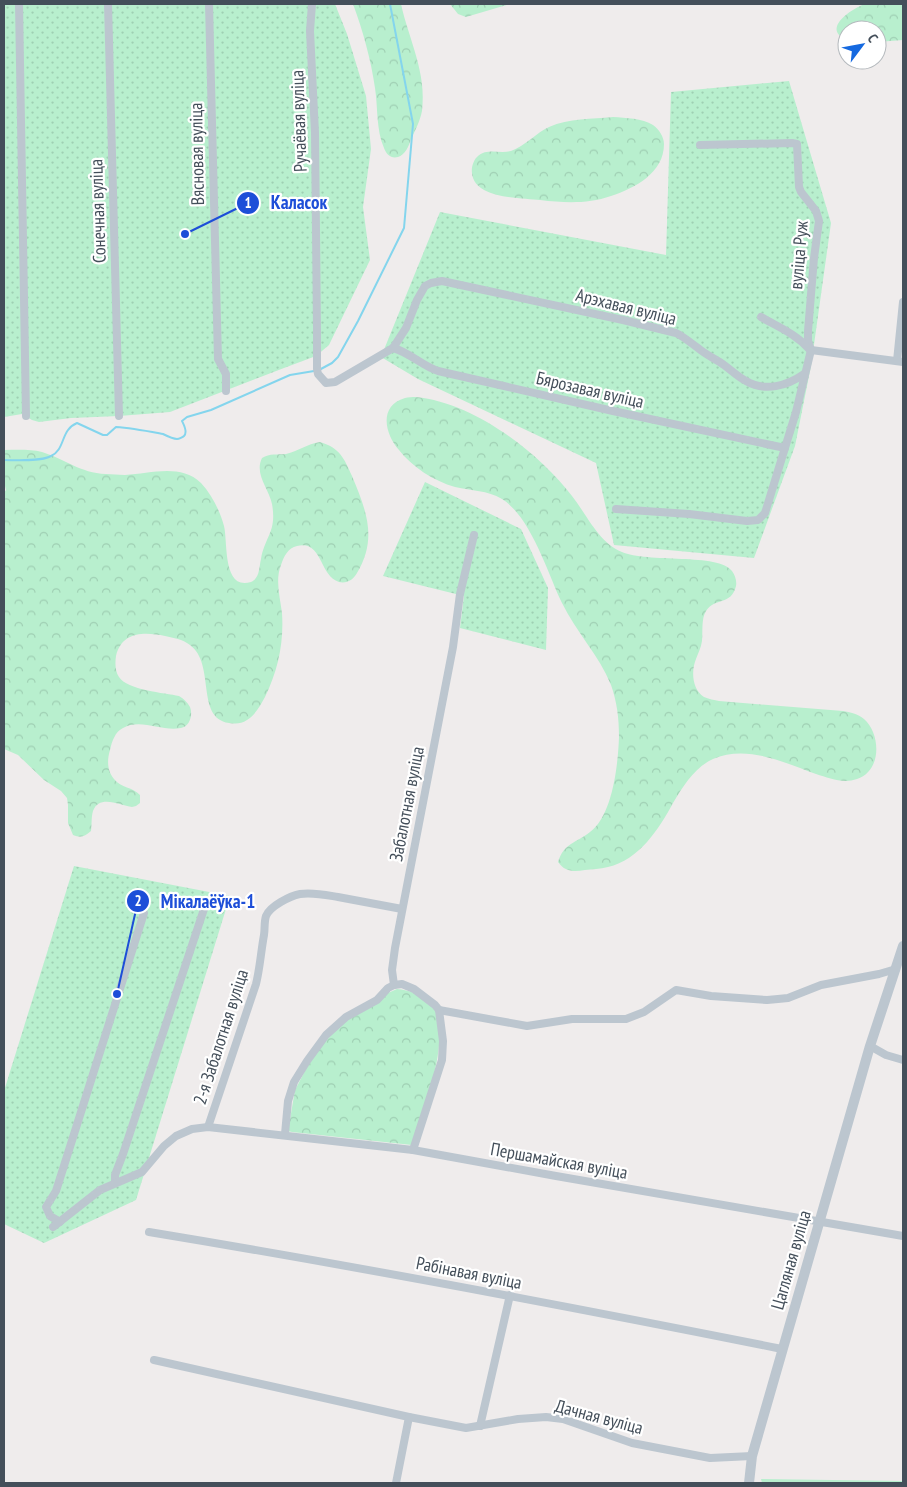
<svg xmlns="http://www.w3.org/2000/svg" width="907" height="1487" font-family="'PT Sans Narrow',sans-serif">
<defs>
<pattern id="forest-crowns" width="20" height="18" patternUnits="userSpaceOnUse" patternTransform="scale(1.25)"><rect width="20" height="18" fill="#b8efce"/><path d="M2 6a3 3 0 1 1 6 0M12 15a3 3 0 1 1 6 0" fill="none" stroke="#9fcfb3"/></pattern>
<pattern id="cemetery-stones" width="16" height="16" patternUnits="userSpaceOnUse" patternTransform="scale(1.25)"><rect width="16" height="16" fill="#b8efce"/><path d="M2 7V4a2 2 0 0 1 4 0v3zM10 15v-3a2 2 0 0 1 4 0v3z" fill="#9fcfb3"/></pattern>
<pattern id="garden-dots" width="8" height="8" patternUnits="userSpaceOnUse" patternTransform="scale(1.25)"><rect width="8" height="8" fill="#b8efce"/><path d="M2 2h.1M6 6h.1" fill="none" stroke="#9fcfb3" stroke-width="1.8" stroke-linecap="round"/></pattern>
</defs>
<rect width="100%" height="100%" fill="#efecec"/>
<!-- forest -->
<g fill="url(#forest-crowns)">
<path d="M353 4H401C409 40 427 73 422 111 420 121 415 131 411 139 409 146 405 155 398 157 391 159 386 154 384 148 376 130 378 107 375 88 371 60 363 31 353 4Z"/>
<polygon points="450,4 510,4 466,17 458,14"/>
<path d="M865 4H903V40L877 42V30H847V40C821 29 851 9 865 4Z"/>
<path d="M613 117C626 118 642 118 653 125 659 129 664 137 664 144 664 173 635 188 611 196 588 204 565 203 540 200 521 198 474 199 472 173 471 167 474 159 478 156 487 148 500 154 511 151 525 146 536 133 549 127 569 118 592 119 613 117Z"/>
<path d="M416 397C474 403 537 451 572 496 587 515 599 543 622 552 646 563 720 553 732 571 735 575 737 581 736 586 731 606 715 597 706 611 701 619 703 632 702 641 701 648 698 653 696 659 691 671 692 689 704 697 708 699 715 700 719 701L843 711C850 712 858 714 864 719 881 734 882 771 857 779 843 784 829 778 816 774 785 763 747 744 713 759 694 768 684 785 673 803 659 829 639 860 608 867 600 869 592 869 585 870 574 872 565 872 558 862 564 843 576 843 590 832 613 815 618 764 619 737 619 718 617 702 611 685 599 655 576 632 562 603 548 574 531 517 502 499 487 490 472 491 455 487 434 481 412 467 399 450 385 434 378 406 405 398 408 397 412 397 416 397Z"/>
<path d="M320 442C340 448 344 458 352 476 366 510 378 538 357 573 354 579 347 584 339 582 319 576 323 540 297 546 288 548 284 556 281 565 275 580 280 597 282 613 284 643 278 670 265 697 260 706 256 714 247 720 241 724 236 724 229 723 195 718 216 664 190 645 182 639 174 638 165 636 145 632 122 631 116 656 115 663 115 671 119 677 127 690 165 693 179 696 184 699 187 702 190 707 193 715 190 726 181 728 162 732 141 718 123 728 115 732 112 741 110 750 107 760 107 771 114 779 121 788 133 787 140 795V803L136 806 132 807C120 805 99 794 93 811 91 818 92 825 91 831 84 837 81 838 73 835L68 823V805L67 798 61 791 44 780 18 755 4 749V493L6 490 4 482V450C16 450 30 449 42 452 65 459 80 473 106 474 112 474 118 475 125 475 150 474 180 463 201 483 212 495 220 511 224 526 228 541 222 591 251 582 260 578 259 567 261 559 265 536 277 532 272 504 269 489 254 474 262 458 270 453 277 455 286 454 298 451 307 444 320 442Z"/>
<path d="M397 989C409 990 423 995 431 1004 455 1033 422 1113 412 1145L292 1132 288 1131 295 1090 307 1067 321 1046 340 1025 388 993Z"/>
</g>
<!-- cemetery -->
<polygon fill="url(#cemetery-stones)" points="761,1479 903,1481 903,1483 762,1483"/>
<!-- garden -->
<g fill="url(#garden-dots)">
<polygon points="4,4 335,4 347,34 366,96 371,149 363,207 370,260 329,345 316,356 284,368 170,412 119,416 71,418 39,422 32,420 22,414 4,417"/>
<polygon points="789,81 831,223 811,366 795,446 754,558 614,545 596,463 418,379 381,357 440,212 666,255 671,92"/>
<polygon points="425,482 521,529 548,588 546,650 460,628 464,596 383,576"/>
<polygon points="74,866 230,896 136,1200 44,1243 4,1224 4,1091"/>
</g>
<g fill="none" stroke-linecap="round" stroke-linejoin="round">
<!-- stream -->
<g stroke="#84d5ed" stroke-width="2">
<polyline points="319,370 332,363 338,357 358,321 404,228 413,124 390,4"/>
<path d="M4 460C16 460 40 462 51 456 66 449 60 430 77 423L103 435H107L116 427C132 428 147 431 163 434 167 436 173 439 177 439 179 439 183 437 184 436 188 432 184 425 182 421L187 417 211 410 290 375 314 371"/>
</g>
<!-- minor -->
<g stroke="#bcc6cf" stroke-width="8">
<polyline points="19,4 26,416"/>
<polyline points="108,4 119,416"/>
<polyline points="209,4 218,359 226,374 226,391"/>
<path d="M312 4 310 31 315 133 317 329V369L318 374 326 383 335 382 393 348 406 328 417 300 425 286 431 283 442 281 623 320 676 333C684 337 691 343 698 348 706 355 716 359 724 365 731 370 738 377 746 381 765 392 787 386 804 374"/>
<polyline points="700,145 792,143 797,144 799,187 801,192 816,211 819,221 814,258 808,331 808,341 811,350"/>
<path d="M761 317C778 327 796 334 809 349"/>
<path d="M393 348C409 352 422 366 438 371L613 411 785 448"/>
<polyline points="811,350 903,362"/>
<polyline points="897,361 903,302"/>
<polyline points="616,509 689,514 747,521 758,520 765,513 796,412 811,350"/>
<polyline points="394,985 392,970 395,948 453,647 460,594 474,535"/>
<polyline points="439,1010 527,1026 572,1019 626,1019 644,1012 676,990 711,996 767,1000 778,999 788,998 821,985 879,974 896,969"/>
<polyline points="870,1046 886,1055 903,1060"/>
<path d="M208 1127 256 984C260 968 261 951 264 935 265 929 264 922 266 916 270 906 290 896 300 894 313 892 326 895 338 897 360 901 381 905 402 909"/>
<polyline points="285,1134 288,1101 294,1082 307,1061 326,1035 346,1017 377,1000 388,988 394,985 402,984 414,989 435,1005 439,1010 443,1041 442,1060 413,1150"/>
<polyline points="115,1183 115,1175 123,1154 206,903"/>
<polyline points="60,1222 50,1216 46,1207 56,1191 144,913"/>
<polyline points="53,1227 100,1190 142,1172 164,1146 176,1136 192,1129 208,1127 413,1150 556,1176 903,1236"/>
<path d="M149 1232C361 1267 572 1307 782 1349"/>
<polyline points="154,1360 409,1417 466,1428 518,1419 546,1417 563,1419 632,1443 710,1458 752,1456"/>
<polyline points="480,1426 510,1295"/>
<polyline points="396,1483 409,1417"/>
</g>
<!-- tertiary -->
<polyline stroke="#bcc6cf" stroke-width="10" points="749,1483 752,1456 870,1046 903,946"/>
</g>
<g text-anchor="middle" stroke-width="4.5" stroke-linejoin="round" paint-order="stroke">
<!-- street labels -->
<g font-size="18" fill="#444f5a" stroke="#fff">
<text transform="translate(299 121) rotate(-92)" y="6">Ручаёвая вуліца</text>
<text transform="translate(197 154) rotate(-91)" y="6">Вясновая вуліца</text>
<text transform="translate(98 211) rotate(-92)" y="6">Сонечная вуліца</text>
<text transform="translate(799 255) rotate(-85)" y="6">вуліца Руж</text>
<text transform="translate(626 307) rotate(14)" y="6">Арэхавая вуліца</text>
<text transform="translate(590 390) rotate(13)" y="6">Бярозавая вуліца</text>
<text transform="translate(407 804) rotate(-79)" y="6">Забалотная вуліца</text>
<text transform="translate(221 1037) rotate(-72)" y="6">2-я Забалотная вуліца</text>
<text transform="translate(559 1161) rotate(10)" y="6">Першамайская вуліца</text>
<text transform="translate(791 1260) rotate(-74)" y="6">Цагляная вуліца</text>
<text transform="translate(469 1273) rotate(11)" y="6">Рабінавая вуліца</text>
<text transform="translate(599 1417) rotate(15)" y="6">Дачная вуліца</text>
</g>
</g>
<!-- callouts -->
<path fill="none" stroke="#1d4ed8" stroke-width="2" d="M185 234L248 203M117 994L138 901"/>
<g fill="#1d4ed8" stroke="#fff" stroke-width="2">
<circle cx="185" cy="234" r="5"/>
<circle cx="117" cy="994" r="5"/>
<circle cx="248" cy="203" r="12"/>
<circle cx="138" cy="901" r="12"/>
</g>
<g font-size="15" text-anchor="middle" font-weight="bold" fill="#fff">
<text x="248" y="208">1</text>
<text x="138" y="906">2</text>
</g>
<g font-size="19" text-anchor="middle" font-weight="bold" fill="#1d4ed8" stroke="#fff" stroke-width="4.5" stroke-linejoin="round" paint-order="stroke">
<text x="299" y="209">Каласок</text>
<text x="208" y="908">Мікалаёўка-1</text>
</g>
<!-- border -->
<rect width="907" height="1487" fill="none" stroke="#444f5a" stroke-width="10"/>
<!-- north arrow -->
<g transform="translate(862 45) rotate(58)"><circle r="24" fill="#ffffff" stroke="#b4b9bd"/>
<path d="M0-4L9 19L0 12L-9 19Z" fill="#1569e0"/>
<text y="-8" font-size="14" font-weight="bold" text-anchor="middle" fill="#444f5a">С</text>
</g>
</svg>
